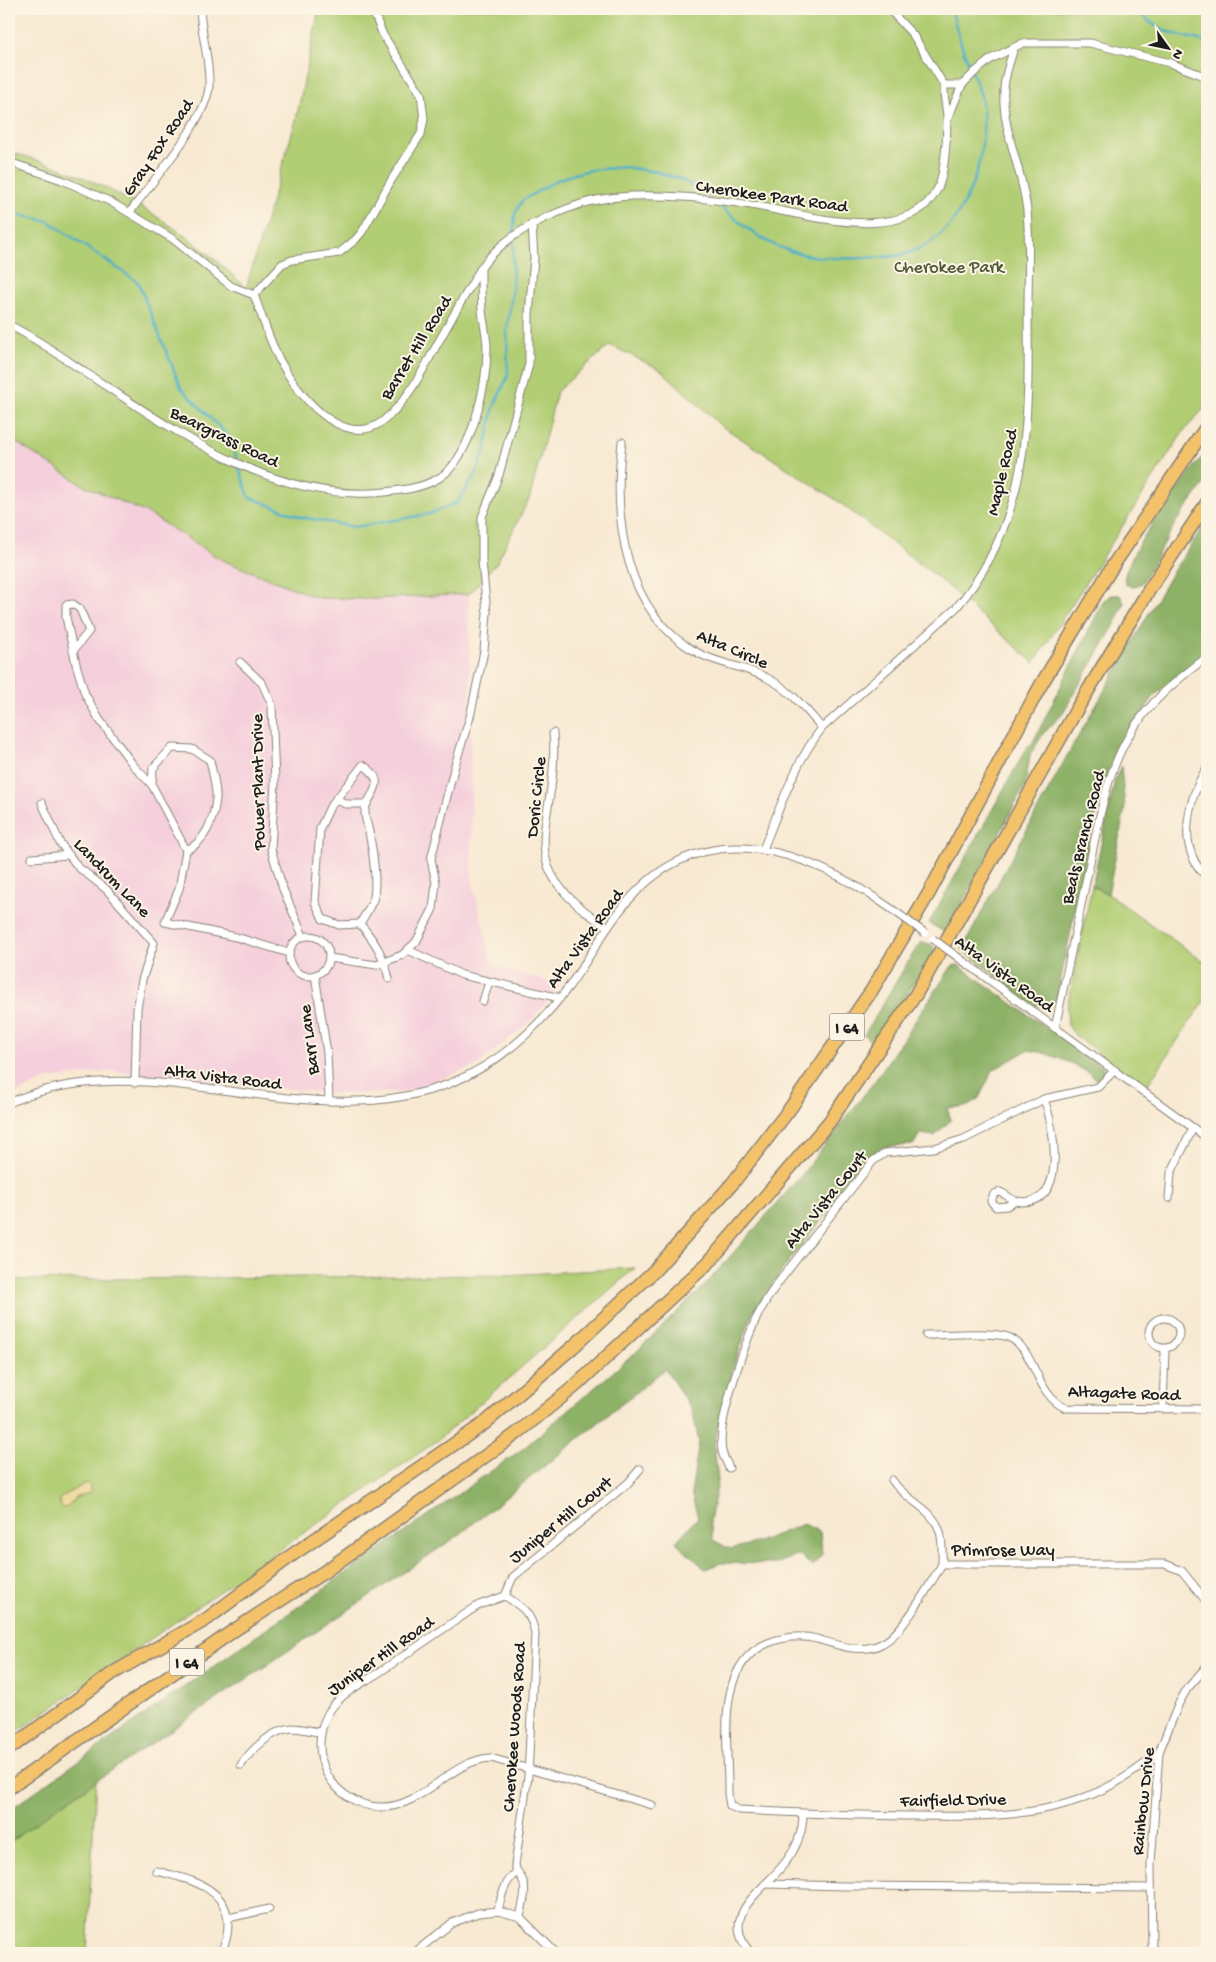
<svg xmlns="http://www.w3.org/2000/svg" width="1216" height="1962" font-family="'Gochi Hand',sans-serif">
<rect width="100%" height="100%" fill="#fcf5e5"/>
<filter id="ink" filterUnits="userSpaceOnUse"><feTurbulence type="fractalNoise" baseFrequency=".02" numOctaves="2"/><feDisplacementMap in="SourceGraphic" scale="10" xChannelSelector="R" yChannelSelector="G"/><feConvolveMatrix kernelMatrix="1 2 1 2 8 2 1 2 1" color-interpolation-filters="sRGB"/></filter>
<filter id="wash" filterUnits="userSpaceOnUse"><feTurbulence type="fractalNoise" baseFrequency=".0096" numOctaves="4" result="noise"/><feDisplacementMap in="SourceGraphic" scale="20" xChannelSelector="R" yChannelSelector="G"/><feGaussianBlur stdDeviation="1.12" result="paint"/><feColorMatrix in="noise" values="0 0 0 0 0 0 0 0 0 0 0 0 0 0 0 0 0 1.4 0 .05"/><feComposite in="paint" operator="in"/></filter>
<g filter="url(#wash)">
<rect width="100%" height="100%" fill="#f8e9d2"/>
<!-- built -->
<polygon fill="#f5cfdc" points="9,438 83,485 149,514 318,598 375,599 469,594 472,879 492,965 560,985 531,1021 475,1066 405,1092 338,1094 111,1071 48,1079 9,1096"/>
<!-- green -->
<g fill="#b2ce74" stroke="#677548">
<path d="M319 9H1207V405L1183 432 1034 663 937 577 835 499 720 425 661 370 610 345 557 391 530 497 497 562 469 594 375 599 318 598 222 560 149 514 83 485 9 438V152C97 174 182 224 246 288L296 120Z"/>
<polygon points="1092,886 1108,894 1207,964 1207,997 1146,1087 1077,1037 1068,1026 1067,1008"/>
<polygon points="635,1268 438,1440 9,1737 9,1280 508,1275"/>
<polygon points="97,1757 87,1953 9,1953 9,1811"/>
</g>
<!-- forest -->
<g fill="#8db166" stroke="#546641">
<path d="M1207 451V480L1176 522 1142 583 1133 587 1125 584C1118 561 1190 472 1207 451Z"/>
<path d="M1207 521V652L1155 695 1121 742 1107 774 1092 829 1057 997C1051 1008 1043 1007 1032 1005L962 949 1067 756 1172 573Z"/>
<polygon points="1112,595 1120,595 1124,603 1114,626 1062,714 1043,734 1030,755 1025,786 946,933 929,923 1025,751 1033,742 1104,600"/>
<polygon points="1121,766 1125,808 1108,894 1092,886 1115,780"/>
<polygon points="923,942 932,945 935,950 875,1045 864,1035 919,944"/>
<polygon points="958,965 1105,1069 1098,1082 1089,1073 1071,1063 1044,1053 1028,1050 993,1070 979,1098 969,1106 947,1108 951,1120 935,1136 920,1134 913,1145 890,1146 874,1153 789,1261 753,1312 734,1365 714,1444 718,1481 710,1521 713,1540 730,1549 755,1543 804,1524 820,1532 822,1555 812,1567 800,1555 775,1564 721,1563 705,1569 676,1542 698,1517 691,1493 699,1442 692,1410 665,1369 459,1535 52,1811 9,1843 9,1810 524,1448 633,1355 706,1284 800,1177 874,1082 952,966"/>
</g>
<!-- sand -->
<polygon fill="#eeda9e" stroke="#857b5d" points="86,1483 90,1486 90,1492 75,1498 66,1508 61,1507 59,1501 60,1498"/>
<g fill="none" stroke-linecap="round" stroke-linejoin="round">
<!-- stream -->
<g stroke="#47aec6" stroke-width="2.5">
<path d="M1138 9C1154 33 1180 35 1207 42"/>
<path d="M715 202C734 217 754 236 777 246 805 258 832 259 862 258 878 257 896 258 911 252 966 232 986 163 983 110 982 89 970 71 964 52 959 38 955 23 951 9"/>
<polyline points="9,213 48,221 138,282 181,388 230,438 237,460"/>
<polyline points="238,465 249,497 301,517 355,527 429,514 457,503 476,474 485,450 494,406 508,376 507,329 512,294 514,225 515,213 523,200 557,180 574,174 591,170 625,167 657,172 683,180 709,197"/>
</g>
</g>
</g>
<g filter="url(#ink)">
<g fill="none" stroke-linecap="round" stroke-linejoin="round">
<defs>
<g id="minor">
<path d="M372 9 383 35 421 94 424 119 421 134 392 179 362 232 355 240 339 253 292 260 282 264 254 295C262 316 269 339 279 359 295 391 342 452 383 421 410 400 426 363 443 334 455 312 468 290 481 268 498 244 519 231 545 218 579 203 595 198 632 196 667 195 704 198 738 203 790 209 905 251 937 190 945 175 947 136 947 119 947 107 943 97 944 85"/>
<polyline points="889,9 913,35 944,85 962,85"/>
<polyline points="948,118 962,85 975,72 991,59 1023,43 1090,43 1170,63 1207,77"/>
<polyline points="9,162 62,180 109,201 173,239 231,286 254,295"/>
<path d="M130 212C150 184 208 118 209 86 210 60 201 34 200 9"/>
<path d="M9 325C36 338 61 356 86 373 174 430 274 504 385 492 404 490 422 488 439 478 472 458 487 384 487 348 487 335 483 322 482 310 481 296 481 282 481 269"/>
<path d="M622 442C613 517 623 613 698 653 719 664 742 666 763 676 788 687 805 708 822 728"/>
<polyline points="73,651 89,631 80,609 73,604 66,605 66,617 76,664 85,694 99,719 134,766 152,785 186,850 179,889 165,922 236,937 289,953"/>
<polyline points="240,662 262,683 272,705 275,782 271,849 283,889 303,936"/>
<path d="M553 733C561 825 503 862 608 927"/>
<path d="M363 765C393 784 363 797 365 813 365 819 368 826 369 832 373 852 377 876 374 897 372 905 364 916 360 924L339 925 323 919 315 902 320 828 330 807Z"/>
<path d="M1207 767C1188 799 1175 848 1207 877"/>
<path d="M152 785 153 768 172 748 192 749 210 760C212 772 217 787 216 799 214 819 205 843 186 850"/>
<polyline points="336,798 345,804 366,804"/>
<polyline points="42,803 60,843 78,867 106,889 154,943 142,980 137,1009 135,1083"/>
<path d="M763 849C780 808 794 764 822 728L956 608C1031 520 1029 418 1028 309 1028 277 1030 243 1027 211 1023 170 1001 130 1004 88 1005 74 1010 61 1014 48"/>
<polyline points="32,858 69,855"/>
<path d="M360 924C375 941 384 956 389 979"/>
<circle cx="309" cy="956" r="20"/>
<polyline points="408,950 462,975 560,998"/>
<polyline points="329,958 377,965 402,955 416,942 433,909 436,883 431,859 455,765 470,717 484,651 487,613 482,561 482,517 499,475 529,364 529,314 534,258 532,224"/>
<polyline points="959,958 1207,1138"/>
<polyline points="315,975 327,1053 329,1101"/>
<polyline points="483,1001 489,982"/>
<path d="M1055 1028C1066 976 1077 924 1088 872 1098 826 1105 775 1130 734 1148 703 1178 679 1207 657"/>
<path d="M9 1103C146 1040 308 1140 451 1083 498 1064 537 1029 567 989 588 961 604 929 627 902 705 810 810 851 893 910"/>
<polyline points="1169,1198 1171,1173 1193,1128"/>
<path d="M1014 1201 1007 1206 996 1207 991 1201 994 1194 1000 1192C1006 1194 1011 1200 1016 1201 1070 1211 1054 1126 1044 1099"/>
<circle cx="1164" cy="1333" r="15"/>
<path d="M926 1335C946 1335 990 1331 1008 1337 1036 1348 1035 1396 1066 1408L1207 1409"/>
<polyline points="1163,1409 1165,1349"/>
<path d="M729 1468C727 1462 723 1457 722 1451 716 1424 744 1347 755 1321 762 1306 771 1292 781 1279L873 1161 885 1153 934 1148 964 1139 1044 1099 1098 1087 1115 1070"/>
<path d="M892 1480C905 1501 933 1507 940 1532 943 1542 942 1554 942 1564"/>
<path d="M505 1596 479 1605C444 1628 410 1652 375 1675 361 1684 343 1693 333 1706 318 1725 316 1753 327 1774 337 1793 358 1806 379 1807 423 1809 449 1760 491 1758L652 1805"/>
<path d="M505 1596C521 1606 532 1613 535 1634L528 1776 515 1865C516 1872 519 1873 522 1879 528 1890 522 1906 520 1917"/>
<polyline points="505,1596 513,1577 628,1483 640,1469"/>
<path d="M1159 1752C1082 1820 1003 1817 906 1816 850 1815 795 1813 739 1810L730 1806 728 1794C729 1746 713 1665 768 1643 783 1637 801 1635 817 1639 838 1645 862 1655 883 1643 903 1633 930 1584 942 1564H1165L1182 1571 1207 1602"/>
<path d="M241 1765C251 1750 273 1729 292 1728 301 1728 311 1731 320 1732"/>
<path d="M156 1871C185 1878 228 1886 228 1924 228 1935 226 1944 220 1953"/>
<polyline points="765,1884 847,1886 1151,1888"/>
<path d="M498 1911C501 1897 504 1882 516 1873"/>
<polyline points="228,1918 269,1909"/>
<polyline points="414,1953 452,1923 478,1913 498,1911 520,1917 556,1953"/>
<path d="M751 1953C717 1916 763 1891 784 1864 797 1848 803 1833 803 1814"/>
<polyline points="1152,1953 1151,1864 1159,1752 1179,1703 1187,1689 1207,1666"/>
</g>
<g id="motorway">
<polyline points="9,1749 113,1673 207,1619 292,1555 485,1423 573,1347 654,1271 732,1184 789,1110 872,990 929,893 1042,683 1112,567 1207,426"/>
<polyline points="9,1788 233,1631 327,1570 516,1434 574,1387 709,1262 830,1121 916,994 1078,707 1149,590 1207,503"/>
</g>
</defs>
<!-- minor casing -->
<use href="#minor" stroke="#8a8277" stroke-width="9"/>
<!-- motorway casing -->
<use href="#motorway" stroke="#8a8277" stroke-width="15"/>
<!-- minor -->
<use href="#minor" stroke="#fff" stroke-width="7"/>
<!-- motorway -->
<use href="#motorway" stroke="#f4c26a" stroke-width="12"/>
<defs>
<g id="minor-bridge">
<polyline points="893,910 925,933"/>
<polyline points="933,939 959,958"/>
</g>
</defs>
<!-- minor-bridge casing -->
<use href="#minor-bridge" stroke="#8a8277" stroke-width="9" stroke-linecap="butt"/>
<!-- minor-bridge -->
<use href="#minor-bridge" stroke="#fff" stroke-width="7"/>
</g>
</g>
<g text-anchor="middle" stroke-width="4" stroke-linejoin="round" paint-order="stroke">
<!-- shield labels -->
<g fill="#fcf5e5" stroke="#5f5d58" stroke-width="1">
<rect x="829.5" y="1013.5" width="35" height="27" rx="4"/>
<rect x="169.5" y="1648.5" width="35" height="27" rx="4"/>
</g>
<g font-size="16" font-weight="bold" fill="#1c1c1c">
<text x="847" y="1033">I 64</text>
<text x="187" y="1668">I 64</text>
</g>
<!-- street labels -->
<g font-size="18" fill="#1c1c1c" stroke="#fcf5e5">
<text transform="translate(157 147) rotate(-56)" y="6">Gray Fox Road</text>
<text transform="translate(772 195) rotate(8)" y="6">Cherokee Park Road</text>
<text transform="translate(415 347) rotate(-58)" y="6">Barret Hill Road</text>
<text transform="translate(225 436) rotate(26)" y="6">Beargrass Road</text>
<text transform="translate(1001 472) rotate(-77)" y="6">Maple Road</text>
<text transform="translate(733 648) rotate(23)" y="6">Alta Circle</text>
<text transform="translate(257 782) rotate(-91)" y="6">Power Plant Drive</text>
<text transform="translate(535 797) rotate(-84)" y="6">Doric Circle</text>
<text transform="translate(1082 837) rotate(-76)" y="6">Beals Branch Road</text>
<text transform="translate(113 877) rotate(46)" y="6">Landrum Lane</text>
<text transform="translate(584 938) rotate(-54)" y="6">Alta Vista Road</text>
<text transform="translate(1005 973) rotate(36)" y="6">Alta Vista Road</text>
<text transform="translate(308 1040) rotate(-97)" y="6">Barr Lane</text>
<text transform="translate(223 1076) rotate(7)" y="6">Alta Vista Road</text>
<text transform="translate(825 1199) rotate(-51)" y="6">Alta Vista Court</text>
<text transform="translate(1124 1392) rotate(2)" y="6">Altagate Road</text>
<text transform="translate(560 1519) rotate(-39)" y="6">Juniper Hill Court</text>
<text x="1003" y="1555">Primrose Way</text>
<text transform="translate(380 1655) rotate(-35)" y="6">Juniper Hill Road</text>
<text transform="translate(513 1727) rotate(-86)" y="6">Cherokee Woods Road</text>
<text transform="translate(953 1799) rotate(-1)" y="6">Fairfield Drive</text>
<text transform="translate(1142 1801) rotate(-84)" y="6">Rainbow Drive</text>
</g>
<!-- park labels -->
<g font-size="18" fill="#505a3b" stroke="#fcf5e5">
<text x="949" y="272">Cherokee Park</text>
</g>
</g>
<!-- margin -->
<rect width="1216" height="1962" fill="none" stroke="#fcf5e5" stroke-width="30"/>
<!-- north arrow -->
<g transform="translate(1168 48) rotate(123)" stroke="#fcf5e5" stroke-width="4" paint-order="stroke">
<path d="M0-4L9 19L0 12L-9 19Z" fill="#1c1c1c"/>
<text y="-8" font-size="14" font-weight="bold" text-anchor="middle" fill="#1c1c1c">N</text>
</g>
</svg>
